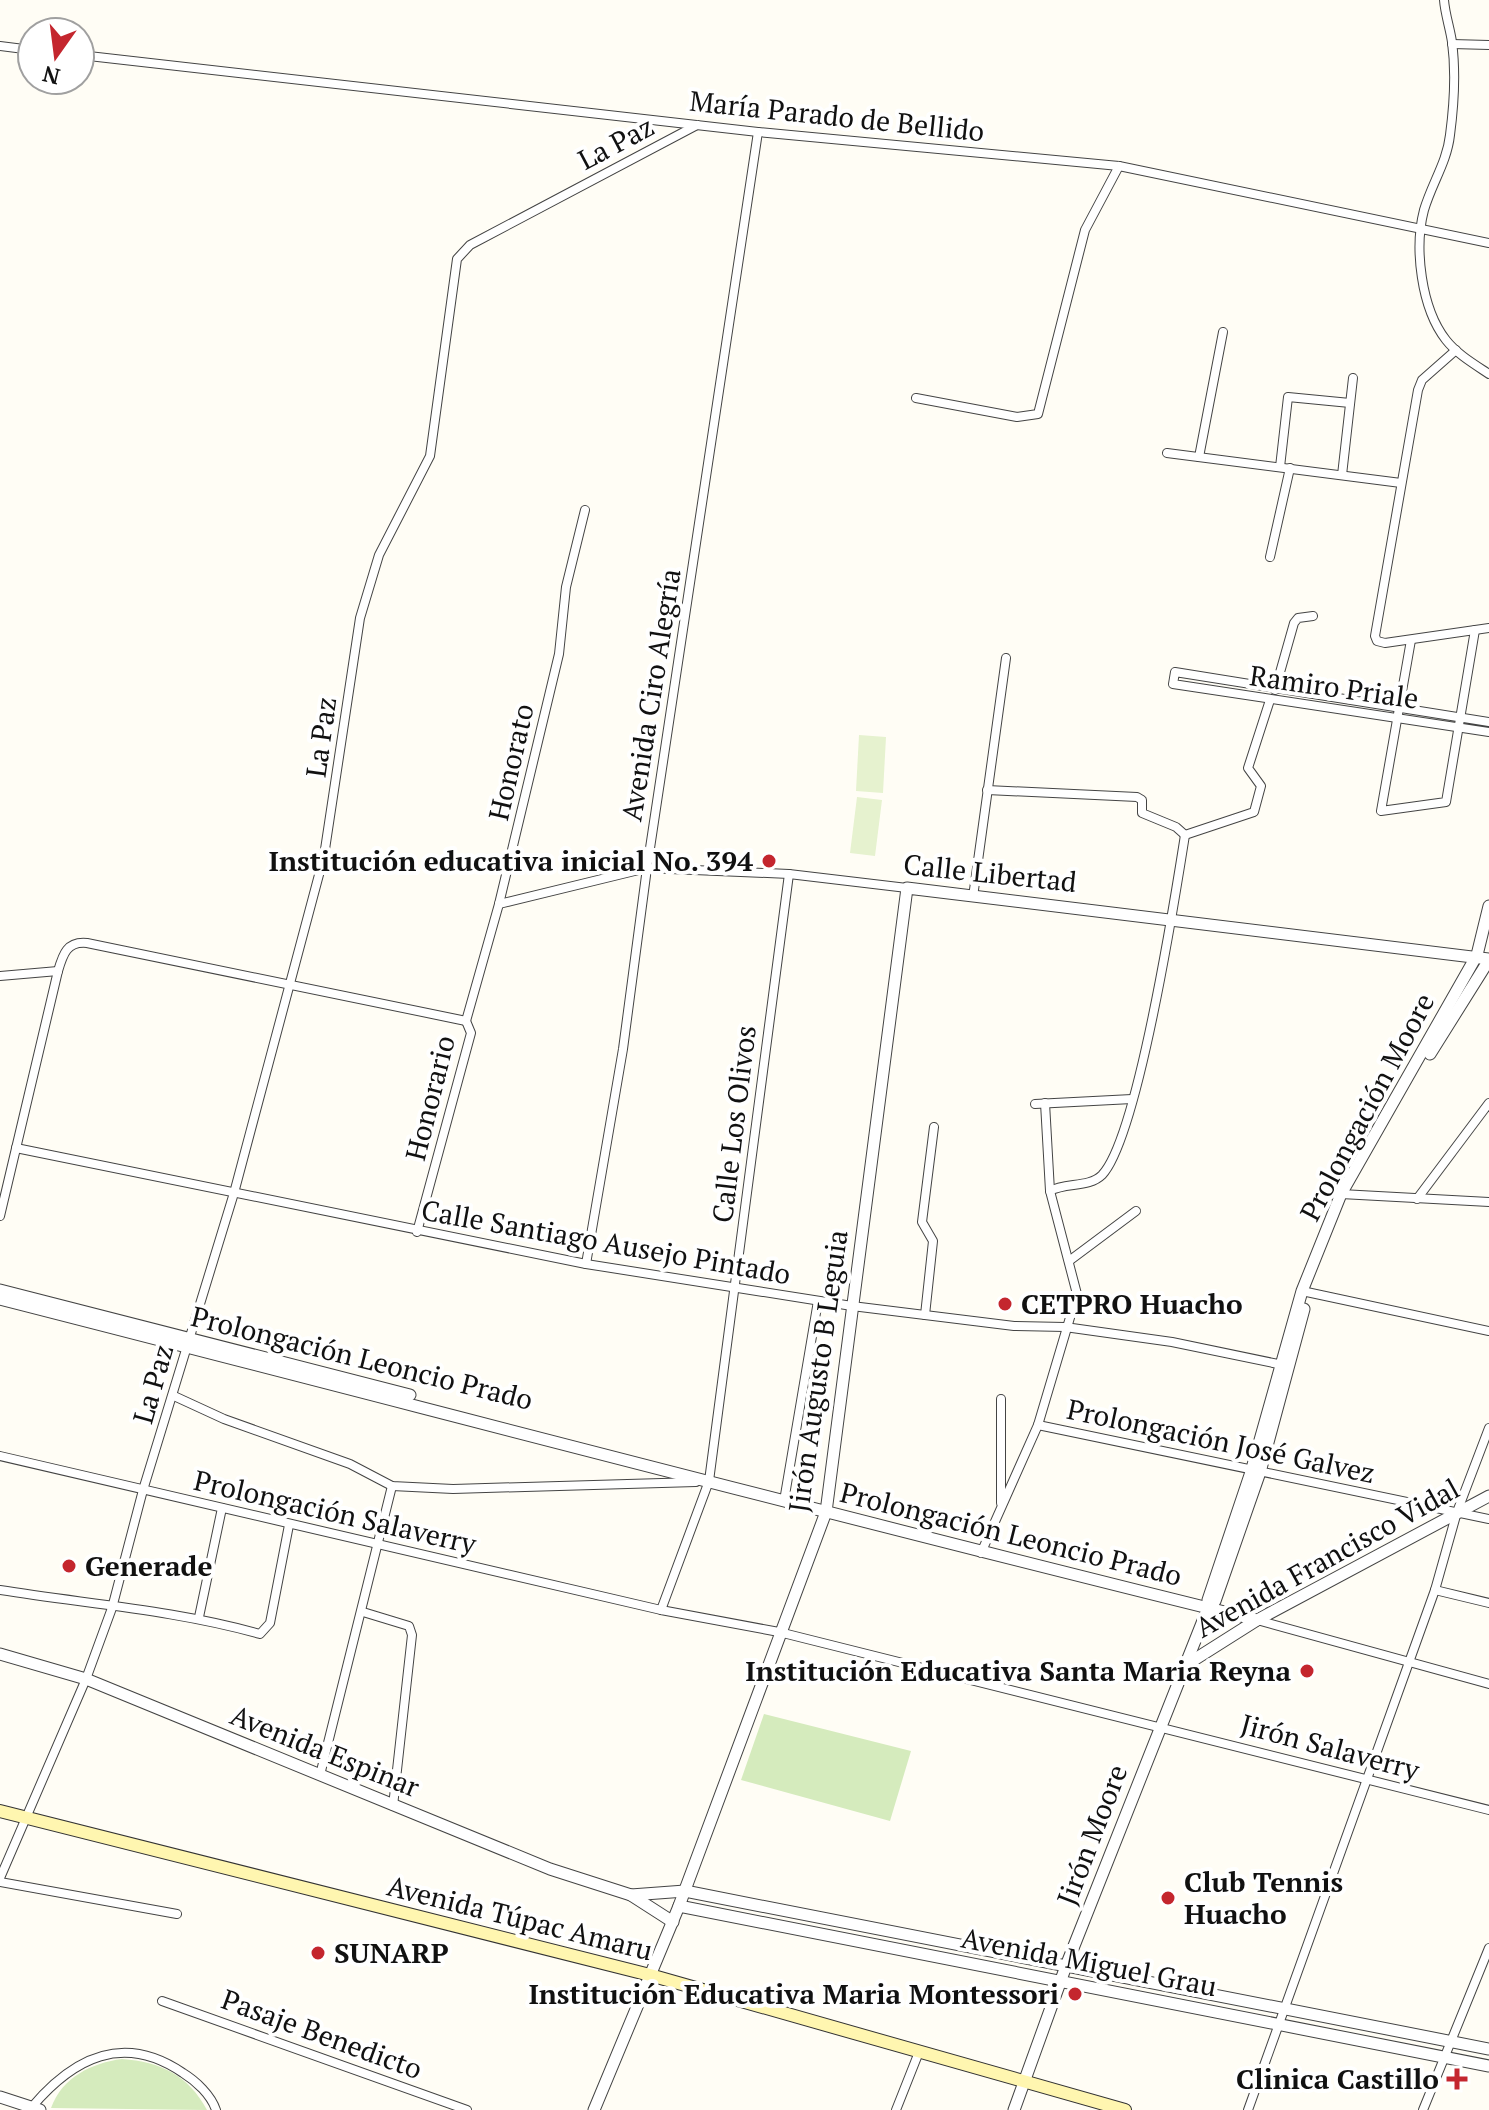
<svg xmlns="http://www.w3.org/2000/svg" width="1489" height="2110" font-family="'PT Serif',serif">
<rect width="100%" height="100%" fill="#fffdf5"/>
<!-- green -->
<g fill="#d5ebbd">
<polygon points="764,1714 911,1751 890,1821 741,1780"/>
<path d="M122 2059C161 2062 188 2075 207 2110L51 2108C62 2077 92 2063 122 2059Z"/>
</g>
<!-- pitch -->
<g fill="#e6f2cf">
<polygon points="859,735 886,737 883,793 856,791"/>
<polygon points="857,797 882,800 875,856 850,853"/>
</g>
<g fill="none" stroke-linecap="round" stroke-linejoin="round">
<defs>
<g id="minor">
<path d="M1444 0C1445 14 1450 28 1452 42 1456 72 1454 105 1450 135 1447 162 1432 183 1424 210 1414 248 1421 308 1446 340 1457 354 1474 364 1489 374"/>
<polyline points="1452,44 1489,45"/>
<polyline points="0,46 32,50"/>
<polyline points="80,55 758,132 1119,166 1489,243"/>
<polyline points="1456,350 1422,380 1418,390 1375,636 1377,641 1385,643 1489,628"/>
<polyline points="916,398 1017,417 1038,414 1085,230 1119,166"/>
<polyline points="1167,453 1401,483"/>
<polyline points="1199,457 1223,332"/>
<polyline points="1280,467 1288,397 1350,403"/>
<polyline points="1342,475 1353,378"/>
<polyline points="1270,557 1290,468"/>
<polyline points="1411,640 1381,811 1446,802 1475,630"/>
<polyline points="1275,690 1294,623 1298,618 1313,616"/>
<polyline points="1489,722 1175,672 1173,684 1489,732"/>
<polyline points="987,790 1137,797 1142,800 1142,813 1176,827 1185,835"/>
<polyline points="1185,835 1254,812 1261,786 1248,768 1270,700"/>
<polyline points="973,897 1006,658"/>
<polyline points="499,904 647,868 789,874 907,888"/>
<polyline points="0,976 58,971"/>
<polyline points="466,1021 499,904 559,654 566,587 585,510"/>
<polyline points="1045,1103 1050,1191"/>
<polyline points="1035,1104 1132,1099"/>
<polyline points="16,1148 586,1264 852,1306 1014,1326 1065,1327 1172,1342 1283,1365"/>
<polyline points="1341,1194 1489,1202"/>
<polyline points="1417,1199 1489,1103"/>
<path d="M0 1216 58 971C63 954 67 941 87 943L466 1021"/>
<polyline points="417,1232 471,1033 466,1021"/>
<polyline points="1069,1261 1136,1211"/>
<polyline points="586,1264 623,1049 647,868 758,132"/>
<polyline points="1302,1291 1489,1331"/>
<polyline points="925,1315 933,1241 922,1222 934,1127"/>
<polyline points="174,1396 224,1419 350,1464 392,1486 453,1489 696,1482"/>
<polyline points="1038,1425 1489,1519"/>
<polyline points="0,1456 661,1610 779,1632 1489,1810"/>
<polyline points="784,1501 818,1301"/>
<polyline points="1001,1503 1001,1399"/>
<path d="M981 1553 1038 1425 1077 1294 1050 1191C1065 1182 1089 1188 1102 1175 1138 1137 1175 898 1185 835"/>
<path d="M0 1590C87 1604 175 1610 260 1634L270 1623 289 1525"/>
<polyline points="1435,1590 1489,1603"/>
<polyline points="661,1610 709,1481 789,874"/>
<polyline points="363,1612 409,1626 412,1635 393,1806"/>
<polyline points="199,1617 222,1508"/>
<polyline points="1257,1620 1489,1684"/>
<polyline points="320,1775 392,1486"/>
<polyline points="0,1878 86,1679 112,1608 143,1490 234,1193 324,856 360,618 379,555 430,456 457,259 470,245 697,125"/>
<polyline points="0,1882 177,1914"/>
<polyline points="162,2001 467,2110"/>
<path d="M31 2108C73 2058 123 2032 183 2073 196 2081 211 2095 216 2110"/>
<polyline points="896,2110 919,2052"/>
<polyline points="1248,2110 1435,1590 1457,1512 1489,1428"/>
<polyline points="1423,2110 1489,1948"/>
</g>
<g id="tertiary">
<polyline points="1430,1054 1489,960"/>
<polyline points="0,1290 410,1395"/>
<path d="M0 1299C419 1406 837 1517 1257 1620"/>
<polyline points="1208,1608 1215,1601 1260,1472 1304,1309"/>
<polyline points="0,1654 86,1679 550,1869 631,1895 673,1922"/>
<polyline points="1189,1663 1257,1620 1489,1496"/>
<polyline points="631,1895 685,1891 1489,2049"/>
<polyline points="679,1906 1489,2066"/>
<polyline points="0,2097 40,2110"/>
<polyline points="594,2110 679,1906 826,1512 907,888 1489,959"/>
<polyline points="1014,2110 1066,1966 1208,1608 1208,1600 1251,1472 1302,1291 1341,1194 1477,955 1489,906"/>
</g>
<polyline id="secondary" points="0,1811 650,1975 1125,2110"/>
</defs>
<!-- minor casing -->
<use href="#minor" stroke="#444" stroke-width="10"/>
<!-- tertiary casing -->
<use href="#tertiary" stroke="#444" stroke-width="13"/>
<!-- secondary casing -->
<use href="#secondary" stroke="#333" stroke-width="14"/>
<!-- minor -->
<use href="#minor" stroke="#fff" stroke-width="8"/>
<!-- tertiary -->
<use href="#tertiary" stroke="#fff" stroke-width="11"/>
<!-- secondary -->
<use href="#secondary" stroke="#fff6b0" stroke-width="12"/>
</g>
<!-- markers -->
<g fill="#c4262e" stroke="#fff" stroke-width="3">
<circle cx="769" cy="861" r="8"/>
<circle cx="1005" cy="1304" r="8"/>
<circle cx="69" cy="1566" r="8"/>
<circle cx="1307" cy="1671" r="8"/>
<circle cx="1168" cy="1898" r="8"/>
<circle cx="318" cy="1953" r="8"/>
<circle cx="1075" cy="1994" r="8"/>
<path d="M1453 2067h8v8h8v8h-8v8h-8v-8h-8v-8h8z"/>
</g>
<g text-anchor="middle" stroke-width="8" stroke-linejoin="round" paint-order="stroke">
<!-- street labels -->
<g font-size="28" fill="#111" stroke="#fff">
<text transform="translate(837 116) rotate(6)" y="10">María Parado de Bellido</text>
<text transform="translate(616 143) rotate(-28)" y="10">La Paz</text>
<text transform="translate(1334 687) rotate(8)" y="10">Ramiro Priale</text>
<text transform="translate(651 695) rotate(-81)" y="10">Avenida Ciro Alegría</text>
<text transform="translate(321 737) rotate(-82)" y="10">La Paz</text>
<text transform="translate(511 762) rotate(-77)" y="10">Honorato</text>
<text transform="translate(990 873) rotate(6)" y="10">Calle Libertad</text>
<text transform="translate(430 1098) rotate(-76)" y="10">Honorario</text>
<text transform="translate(1367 1107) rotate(-62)" y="10">Prolongación Moore</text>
<text transform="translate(734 1124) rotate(-83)" y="10">Calle Los Olivos</text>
<text transform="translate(606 1242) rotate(10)" y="10">Calle Santiago Ausejo Pintado</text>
<text transform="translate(362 1358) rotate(14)" y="10">Prolongación Leoncio Prado</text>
<text transform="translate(818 1371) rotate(-82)" y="10">Jirón Augusto B Leguia</text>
<text transform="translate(153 1384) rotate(-74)" y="10">La Paz</text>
<text transform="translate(1221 1441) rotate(12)" y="10">Prolongación José Galvez</text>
<text transform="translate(335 1512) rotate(13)" y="10">Prolongación Salaverry</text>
<text transform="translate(1011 1534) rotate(14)" y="10">Prolongación Leoncio Prado</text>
<text transform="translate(1327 1558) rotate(-29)" y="10">Avenida Francisco Vidal</text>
<text transform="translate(1330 1747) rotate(15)" y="10">Jirón Salaverry</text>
<text transform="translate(325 1751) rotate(22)" y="10">Avenida Espinar</text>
<text transform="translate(1092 1835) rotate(-69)" y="10">Jirón Moore</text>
<text transform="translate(520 1918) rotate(14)" y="10">Avenida Túpac Amaru</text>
<text transform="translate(1089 1962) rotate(11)" y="10">Avenida Miguel Grau</text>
<text transform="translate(322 2034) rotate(20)" y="10">Pasaje Benedicto</text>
</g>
<!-- poi labels -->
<g font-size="28" font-weight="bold" fill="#111" stroke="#fff" text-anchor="end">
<text x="753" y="871">Institución educativa inicial No. 394</text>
<text x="1021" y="1314" text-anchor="start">CETPRO Huacho</text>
<text x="85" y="1576" text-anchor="start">Generade</text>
<text x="1291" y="1681">Institución Educativa Santa Maria Reyna</text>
<text x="1184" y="1892" text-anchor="start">Club Tennis<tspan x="1184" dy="32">Huacho</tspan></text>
<text x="334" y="1963" text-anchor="start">SUNARP</text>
<text x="1059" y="2004">Institución Educativa Maria Montessori</text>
<text x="1439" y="2089">Clinica Castillo</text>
</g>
</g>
<!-- north arrow -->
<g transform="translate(56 56) rotate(194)"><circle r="38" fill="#ffffff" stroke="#a0a0a0" stroke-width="2"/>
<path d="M0-6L14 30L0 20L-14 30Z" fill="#c4262e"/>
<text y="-12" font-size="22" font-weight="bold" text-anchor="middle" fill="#111111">N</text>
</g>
</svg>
